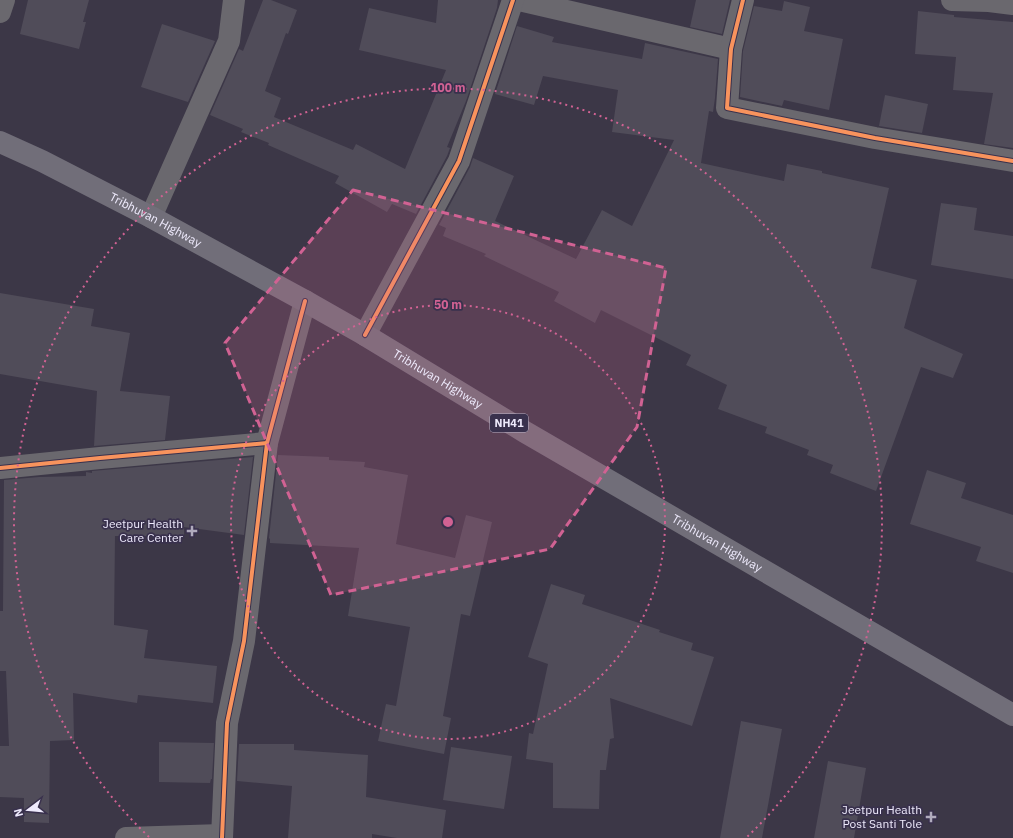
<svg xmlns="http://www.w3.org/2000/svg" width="1013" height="838" font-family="'IBM Plex Sans',sans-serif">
<rect width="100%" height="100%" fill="#3c3747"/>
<!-- building -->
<g fill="#504c59">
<polygon points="28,0 89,0 83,22 86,22 79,49 20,34"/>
<polygon points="263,0 271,0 297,10 288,34 286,33 265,91 281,98 274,117 353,150 356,144 405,169 446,70 359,50 369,8 436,23 438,0 498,0 497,8 466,101 447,147 450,148 447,156 416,214 392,204 387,212 335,183 339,176 268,145 269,143 241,132 243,129 210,115 239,49 243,51"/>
<polygon points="696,0 730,0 722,34 690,27"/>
<polygon points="784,1 810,7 804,31 843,39 829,110 784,100 782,106 740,97 743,51 754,6 782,11"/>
<polygon points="918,11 954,15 954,17 1013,22 1013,148 984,144 993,93 953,90 956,57 915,54"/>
<polygon points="162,24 215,41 188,102 141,87"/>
<polygon points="517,26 554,37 552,42 642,59 645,43 718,59 715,98 713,112 709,111 701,163 784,181 787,164 822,171 822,173 889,188 871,268 917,280 904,328 963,354 953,378 921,367 876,491 830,473 833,465 807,455 809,450 765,433 767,427 718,409 727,385 686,365 691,355 601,310 595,323 554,301 559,292 484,256 486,254 443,236 446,228 439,225 470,167 473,158 514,176 495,221 576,259 602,210 632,226 674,140 612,132 618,90 543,76 534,105 495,94"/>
<polygon points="885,95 928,104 922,133 879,126"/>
<polygon points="941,203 977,208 974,230 1013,236 1013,279 931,265"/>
<polygon points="0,293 94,309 91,326 130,333 120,391 170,396 165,440 94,446 97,391 0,374"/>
<polygon points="278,455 329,457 329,460 365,462 364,467 408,475 396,544 455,558 466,515 492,522 470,616 461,614 443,716 451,718 444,754 378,741 386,704 396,706 410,627 348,616 359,548 270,543 270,539 269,538"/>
<polygon points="253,457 244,535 184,527 184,536 115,536 114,625 148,630 144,658 217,666 213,703 138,695 137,703 73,693 74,740 50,741 49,823 24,822 24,798 0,797 0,746 9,746 6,671 0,671 0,611 3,611 4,480 39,477 86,476 86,472 92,473 92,471"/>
<polygon points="927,470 966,483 961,498 1013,515 1013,573 976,561 981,547 910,524"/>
<polygon points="551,584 585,595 582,604 660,630 659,632 693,643 691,650 714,657 692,726 610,698 614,738 610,739 606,770 600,770 599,809 553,808 553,763 526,759 529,733 533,734 548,664 528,657"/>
<polygon points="741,721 782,729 762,838 720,838"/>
<polygon points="159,742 214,743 212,779 211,779 210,783 159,782"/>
<polygon points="239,744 294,744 294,750 368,755 366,797 446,810 442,838 397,838 372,834 372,838 288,838 292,786 237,781"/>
<polygon points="451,747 512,756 504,809 443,800"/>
<polygon points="828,761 866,768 854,838 814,838"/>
</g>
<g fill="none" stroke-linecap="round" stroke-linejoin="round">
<!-- minor -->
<g stroke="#6a686e" stroke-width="22">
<polyline points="519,0 731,49"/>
<polyline points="743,0 731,49 727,108 875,138 1013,161"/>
<polyline points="952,0 989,1 1013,4"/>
<polyline points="0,12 4,0"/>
<polyline points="151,217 229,41 234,0"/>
<polyline points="365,335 459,161 513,0"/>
<polyline points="0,468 100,458 267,443"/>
<polyline points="126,838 222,835"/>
<polyline points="222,838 227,723 244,641 267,443 305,301"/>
</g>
<!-- highway -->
<path stroke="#716e79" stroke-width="22" id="s1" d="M0 142 42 161 151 217 305 301 365 335 525 432 1013 715"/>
<defs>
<g id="cycleway">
<polyline points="743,0 731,49 727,108 875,138 1013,161"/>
<polyline points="365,335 459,161 513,0"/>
<polyline points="0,468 100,458 267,443"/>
<polyline points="222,838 227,723 244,641 267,443 305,301"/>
</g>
</defs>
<!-- cycleway casing -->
<use href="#cycleway" stroke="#39314d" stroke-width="6"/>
<!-- cycleway -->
<use href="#cycleway" stroke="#f8935d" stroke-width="4"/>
</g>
<!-- marked area -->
<path fill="#d16293" fill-opacity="0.2" stroke="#d16293" stroke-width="3" stroke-dasharray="8 5" stroke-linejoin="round" d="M353 190 666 268 637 427 550 549 331 595 225 343Z"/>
<!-- distance rings -->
<g fill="none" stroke="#d16293" stroke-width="2" stroke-dasharray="2 4">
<circle cx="448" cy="522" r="217"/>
<path d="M149 837A434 434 0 1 1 747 837"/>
</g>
<!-- markers -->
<g fill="#b0abbd" stroke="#39314d" stroke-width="1.5">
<path d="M190 525h4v4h4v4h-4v4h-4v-4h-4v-4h4z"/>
<path d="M929 811h4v4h4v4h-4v4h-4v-4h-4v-4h4z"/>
</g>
<g text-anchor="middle" stroke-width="3.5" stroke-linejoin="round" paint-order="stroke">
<!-- shield labels -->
<rect fill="#39314d" stroke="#b8b2c8" stroke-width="1" x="490" y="414" width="38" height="18" rx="3"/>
<g font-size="11" font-weight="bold" fill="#eeeafc">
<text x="509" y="427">NH41</text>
</g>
<!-- street labels -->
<g font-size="12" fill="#eeeafc" stroke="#39314d">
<text dy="4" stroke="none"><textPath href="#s1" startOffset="174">Tribhuvan Highway</textPath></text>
<text dy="4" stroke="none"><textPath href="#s1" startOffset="498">Tribhuvan Highway</textPath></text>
<text dy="4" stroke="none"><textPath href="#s1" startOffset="822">Tribhuvan Highway</textPath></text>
</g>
<!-- poi labels -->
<g font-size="12" fill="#eeeafc" stroke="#39314d" text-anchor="end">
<text x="183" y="528">Jeetpur Health<tspan x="183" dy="14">Care Center</tspan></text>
<text x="922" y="814">Jeetpur Health<tspan x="922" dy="14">Post Santi Tole</tspan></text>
</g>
</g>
<circle cx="448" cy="522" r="6" fill="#d16293" stroke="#39314d" stroke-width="2"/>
<g font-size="12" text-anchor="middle" font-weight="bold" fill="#d16293" stroke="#39314d" stroke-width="3.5" stroke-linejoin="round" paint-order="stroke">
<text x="448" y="92">100 m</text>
<text x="448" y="309">50 m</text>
</g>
<!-- north arrow -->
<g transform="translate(28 810) rotate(254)" stroke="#39314d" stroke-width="3" paint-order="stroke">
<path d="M0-3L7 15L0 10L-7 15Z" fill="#eeeafc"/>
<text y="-6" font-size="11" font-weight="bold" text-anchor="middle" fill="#eeeafc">N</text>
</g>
</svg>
